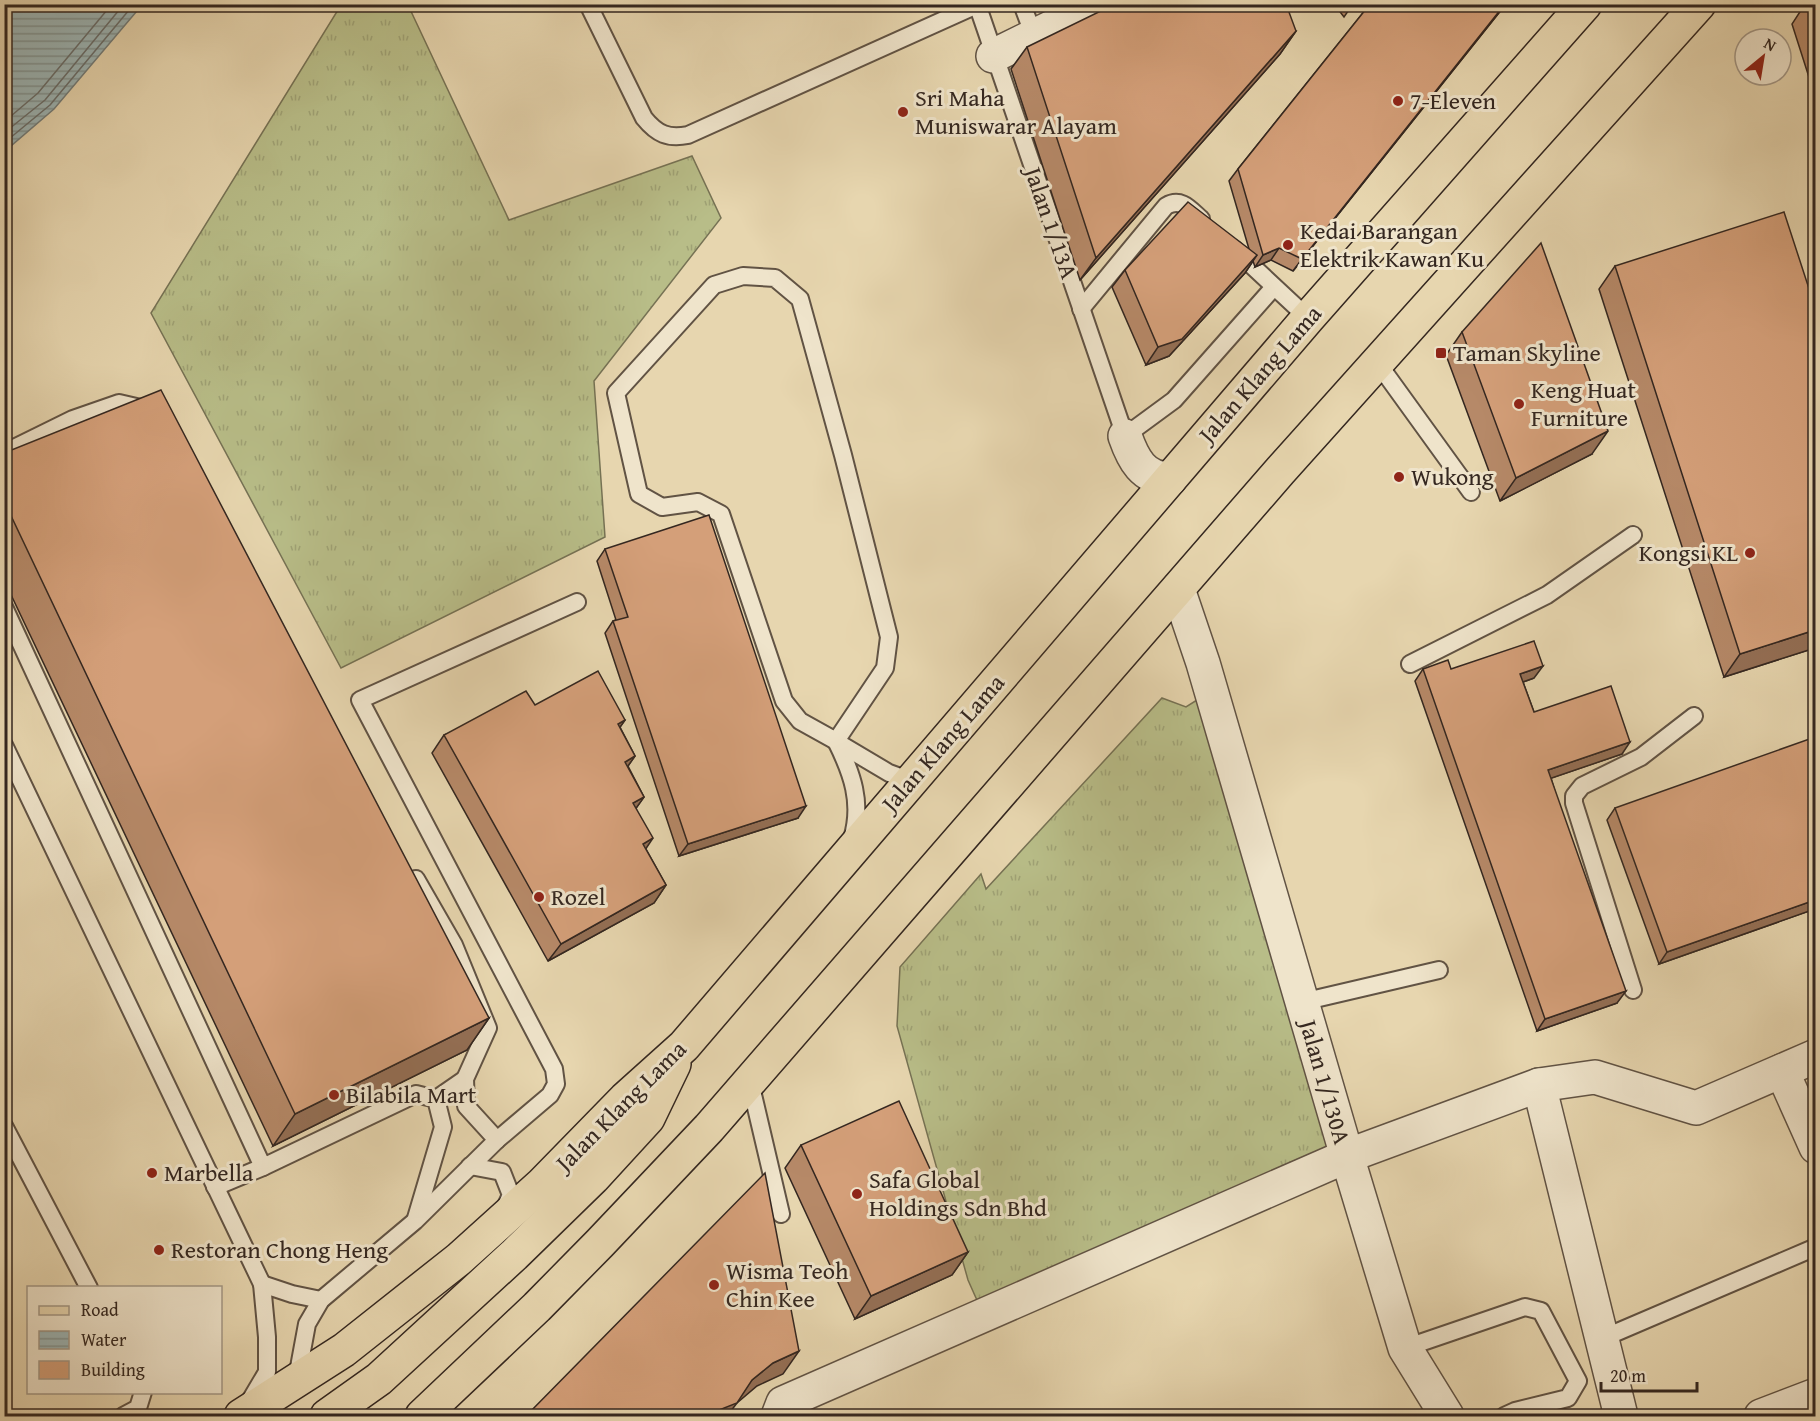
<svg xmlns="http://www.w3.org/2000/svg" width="1820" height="1421" font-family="'Gentium Book Plus',serif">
<defs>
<pattern id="grass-tufts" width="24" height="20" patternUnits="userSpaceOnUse" patternTransform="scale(1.5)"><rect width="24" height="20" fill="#b8bd88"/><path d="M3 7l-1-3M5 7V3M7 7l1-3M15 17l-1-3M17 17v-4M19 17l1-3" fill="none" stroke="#9fa275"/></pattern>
<pattern id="water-rules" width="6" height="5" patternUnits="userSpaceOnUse" patternTransform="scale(1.5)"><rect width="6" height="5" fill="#9cb6b7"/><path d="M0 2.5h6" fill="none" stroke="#809494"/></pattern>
</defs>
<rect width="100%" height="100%" fill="#e7d6af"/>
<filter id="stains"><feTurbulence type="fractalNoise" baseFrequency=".00333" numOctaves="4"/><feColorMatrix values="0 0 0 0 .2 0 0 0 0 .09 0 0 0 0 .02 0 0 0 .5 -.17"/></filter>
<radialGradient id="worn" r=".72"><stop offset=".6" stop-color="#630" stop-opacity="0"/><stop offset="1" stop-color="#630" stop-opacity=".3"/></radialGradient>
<!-- grass -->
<g fill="url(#grass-tufts)" stroke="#767254" stroke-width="1.5">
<polygon points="341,5 408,5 509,220 692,156 721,218 594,381 605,537 341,668 151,313"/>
<polygon points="1162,698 1186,707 1197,700 1333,1144 980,1307 968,1280 897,1026 900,967 981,874 986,889"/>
</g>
<!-- water -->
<polygon fill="url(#water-rules)" stroke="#727d7b" stroke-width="1.5" points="5,4 142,5 54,109 5,151"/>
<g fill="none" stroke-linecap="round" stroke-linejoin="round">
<!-- shore -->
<g stroke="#686e6c" stroke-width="1.5">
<polyline points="4,122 38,93 112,4"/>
<polyline points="4,133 45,100 124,4"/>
<polyline points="4,143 50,105 134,4"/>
</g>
<defs>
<g id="service">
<path d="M588 4 644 118C657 134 668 139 688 135L977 5"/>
<polyline points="977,4 1125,436 1174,400 1274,287"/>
<polyline points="1022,4 1034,36"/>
<polyline points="1234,249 1308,318"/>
<polygon points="743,276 775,278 800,299 843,455 889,637 885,668 836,741 800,721 784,701 721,514 698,502 662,507 639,494 616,393 714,285"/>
<path d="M1081 309 1166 206C1181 197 1190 209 1201 219"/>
<polyline points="1377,362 1471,492"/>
<polyline points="4,453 73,419 119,403 145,409"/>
<polyline points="4,607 263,1167 416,1094 436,1099 443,1127 416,1218"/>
<polyline points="1410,664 1547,595 1633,535"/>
<path d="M836 741C852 773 863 803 852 839"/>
<polyline points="837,742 889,773 911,781 913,777"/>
<polyline points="4,745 262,1284"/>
<polyline points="416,879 454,945 488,1028 465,1079 466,1106 497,1140"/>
<polyline points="1633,990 1574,803 1574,796 1582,786 1641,757 1694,716"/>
<polyline points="1302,1002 1439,970"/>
<polyline points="750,1082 781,1214"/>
<polyline points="436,1099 465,1079"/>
<polyline points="4,1126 89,1288"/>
<polyline points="470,1166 502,1172 511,1195 504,1210"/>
<polyline points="215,1187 263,1167"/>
<polyline points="1601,1339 1816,1247"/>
<polyline points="1405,1348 1525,1307 1541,1311 1578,1381 1568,1398 1515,1411 1504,1416"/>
<polyline points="297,1378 307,1324 321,1300 415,1221 497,1140 550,1095 556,1084 554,1069 360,700 577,602"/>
<polyline points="248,1404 267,1372 267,1337 262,1284 292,1294 321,1300"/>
<polyline points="123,1416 138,1408 143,1392"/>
</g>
<g id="minor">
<polyline points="993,56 1099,4"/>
<path d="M1125 436C1133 459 1143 479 1170 479"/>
<polyline points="1178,589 1203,663 1347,1156 1539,1085 1595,1077 1696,1108 1816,1056"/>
<polyline points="1782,1071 1816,1147"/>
<polyline points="1539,1085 1621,1416"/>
<polyline points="778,1416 783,1403 1347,1156 1405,1348 1447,1416"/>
<polyline points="1761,1416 1816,1395"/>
</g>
<g id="primary">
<polyline points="241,1416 344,1350 459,1259 542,1184 625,1099 684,1046 1308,318 1585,4"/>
<polyline points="327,1416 379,1379 514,1255 593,1178 648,1118 674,1064"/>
<polyline points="422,1416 537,1307 600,1243 709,1128 1280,471 1699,4"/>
</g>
</defs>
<!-- service casing -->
<use href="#service" stroke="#615344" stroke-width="20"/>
<!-- minor casing -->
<use href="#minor" stroke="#615344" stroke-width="36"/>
<!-- primary casing -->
<use href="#primary" stroke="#342720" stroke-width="36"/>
<!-- service -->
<use href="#service" stroke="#efe4cb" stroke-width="16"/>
<!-- minor -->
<use href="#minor" stroke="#efe4cb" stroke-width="33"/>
<!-- primary -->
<use href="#primary" stroke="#e7d6af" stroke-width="33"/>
</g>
<!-- wall -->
<g fill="#b68968" stroke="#342720" stroke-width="1.5">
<polygon points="1334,4 1353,4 1344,17"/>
<polygon points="1370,4 1506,4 1293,271 1271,260 1255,267 1253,261 1245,273 1169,356 1146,365 1112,287 1125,270 1249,249 1229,181 1238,169"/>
<polygon points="1805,4 1815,4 1815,96 1792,24"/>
<polygon points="1296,31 1280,54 1080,280 1011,69 1027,47"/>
<polygon points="1615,266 1815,648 1724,677 1599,289"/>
<polygon points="1462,332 1592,454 1500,501 1446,355"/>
<polygon points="4,453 489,1018 467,1050 273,1146 4,580"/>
<polygon points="605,549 798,818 679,856 605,633 613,621 616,620 597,561"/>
<polygon points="1423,669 1534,678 1523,682 1534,712 1622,754 1551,778 1617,1003 1537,1031 1415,681"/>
<polygon points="535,705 625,720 620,727 635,756 628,766 644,797 636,808 646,849 666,885 654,903 548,961 432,753 444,735"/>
<polygon points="1615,808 1815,909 1659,964 1607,820"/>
<polygon points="801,1145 968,1252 952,1275 855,1319 785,1168"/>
</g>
<!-- shaded-wall -->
<g fill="#946f55" stroke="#342720" stroke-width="1.5">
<polygon points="1505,4 1506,4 1293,271 1302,259"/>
<polygon points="1296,31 1280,54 1080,280 1096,258"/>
<polygon points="1279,248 1271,260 1255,267 1263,255"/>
<polygon points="1257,255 1245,273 1169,356 1146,365 1158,347"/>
<polygon points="1608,431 1592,454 1500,501 1516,478"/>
<polygon points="1815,630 1815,648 1724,677 1740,654"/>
<polygon points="1543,666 1534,678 1512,686 1520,674"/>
<polygon points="625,720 613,737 618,724"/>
<polygon points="1630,742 1622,754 1540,782 1548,770"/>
<polygon points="635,756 623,773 625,762"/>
<polygon points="644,797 632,814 633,803"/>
<polygon points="806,806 798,818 679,856 688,844"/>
<polygon points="653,838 641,856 643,844"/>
<polygon points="666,885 654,903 548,961 561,944"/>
<polygon points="1815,900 1815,909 1659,964 1667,952"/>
<polygon points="1626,991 1617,1003 1537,1031 1545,1019"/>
<polygon points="489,1018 467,1050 273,1146 295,1114"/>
<polygon points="968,1252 952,1275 855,1319 871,1296"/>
<polygon points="799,1351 783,1374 757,1386 737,1403 727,1416 704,1416 752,1380 773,1363"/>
</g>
<!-- building -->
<g fill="#d49f79" stroke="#342720" stroke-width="1.5">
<polygon points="1115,4 1286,4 1296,31 1096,258 1027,47"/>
<polygon points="1370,4 1505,4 1302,259 1279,248 1263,255 1238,169"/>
<polygon points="1809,4 1815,4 1815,24"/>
<polygon points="1188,202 1257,255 1182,339 1158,347 1125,270"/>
<polygon points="1784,212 1815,307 1815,630 1740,654 1615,266"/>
<polygon points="1541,243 1608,431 1516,478 1462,332"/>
<polygon points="161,390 489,1018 295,1114 4,501 4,453"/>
<polygon points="709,515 806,806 688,844 613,621 628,617 605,549"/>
<polygon points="1534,641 1543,666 1520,674 1534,712 1611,686 1630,742 1548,770 1626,991 1545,1019 1423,669 1448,660 1451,669"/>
<polygon points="598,671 625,720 618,724 635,756 625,762 644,797 633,803 653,838 643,844 666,885 561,944 444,735 526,691 535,705"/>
<polygon points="1815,737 1815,900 1667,952 1615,808"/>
<polygon points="899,1101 968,1252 871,1296 801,1145"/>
<polygon points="765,1173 799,1351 773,1363 752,1380 737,1403 704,1416 655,1416 651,1414 644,1416 526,1416"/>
</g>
<!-- markers -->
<g fill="#8f2418" stroke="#efe4cb" stroke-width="2">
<circle cx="1398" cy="101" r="6"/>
<circle cx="903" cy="112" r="6"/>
<circle cx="1288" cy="245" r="6"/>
<rect x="1435" y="347" width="12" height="12" rx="3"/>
<circle cx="1519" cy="404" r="6"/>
<circle cx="1399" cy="477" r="6"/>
<circle cx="1750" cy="553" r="6"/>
<circle cx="539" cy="897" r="6"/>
<circle cx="334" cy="1095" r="6"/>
<circle cx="152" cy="1173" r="6"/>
<circle cx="857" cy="1194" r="6"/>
<circle cx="159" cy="1250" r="6"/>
<circle cx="714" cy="1285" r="6"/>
</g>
<g text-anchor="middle" stroke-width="6" stroke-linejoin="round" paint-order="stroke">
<!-- poi labels -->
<g font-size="24" fill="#342720" stroke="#efe4cb" text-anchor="start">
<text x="915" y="106">Sri Maha<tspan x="915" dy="28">Muniswarar Alayam</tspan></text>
<text x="1410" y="109">7-Eleven</text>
<text x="1300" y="239">Kedai Barangan<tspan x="1300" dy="28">Elektrik Kawan Ku</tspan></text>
<text x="1453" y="361">Taman Skyline</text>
<text x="1531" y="398">Keng Huat<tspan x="1531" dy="28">Furniture</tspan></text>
<text x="1411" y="485">Wukong</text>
<text x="1738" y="561" text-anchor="end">Kongsi KL</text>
<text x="551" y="905">Rozel</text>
<text x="346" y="1103">Bilabila Mart</text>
<text x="164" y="1181">Marbella</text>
<text x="869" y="1188">Safa Global<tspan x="869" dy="28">Holdings Sdn Bhd</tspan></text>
<text x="171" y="1258">Restoran Chong Heng</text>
<text x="726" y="1279">Wisma Teoh<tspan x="726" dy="28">Chin Kee</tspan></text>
</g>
<!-- street labels -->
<g font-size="24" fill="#342720" stroke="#efe4cb">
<text transform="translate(1051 223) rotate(71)" y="8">Jalan 1/13A</text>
<text transform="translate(1260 374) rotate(-49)" y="8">Jalan Klang Lama</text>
<text transform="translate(943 743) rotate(-49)" y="8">Jalan Klang Lama</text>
<text transform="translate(1325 1082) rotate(74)" y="8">Jalan 1/130A</text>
<text transform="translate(621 1106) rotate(-45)" y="8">Jalan Klang Lama</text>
</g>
</g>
<!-- margin -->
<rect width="1820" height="1421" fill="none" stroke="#e7d6af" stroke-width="24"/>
<rect x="6" y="6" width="1808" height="1409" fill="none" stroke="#342720" stroke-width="3"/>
<rect x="12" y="12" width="1796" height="1397" fill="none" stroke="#342720" stroke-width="1.5"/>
<!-- legend -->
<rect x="27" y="1286" width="195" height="108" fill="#efe4cb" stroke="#a49887" stroke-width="1.5"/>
<rect x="39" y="1306" width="30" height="9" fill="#e7d6af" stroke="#a49887" stroke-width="1.5"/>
<text x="81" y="1316" font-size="18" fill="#342720">Road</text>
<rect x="39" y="1331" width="30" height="18" fill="url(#water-rules)" stroke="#a49887" stroke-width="1.5"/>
<text x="81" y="1346" font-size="18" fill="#342720">Water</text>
<rect x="39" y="1361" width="30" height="18" fill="#d49f79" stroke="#a49887" stroke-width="1.5"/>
<text x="81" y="1376" font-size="18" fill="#342720">Building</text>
<!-- north arrow -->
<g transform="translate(1763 57) rotate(30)"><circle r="28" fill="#efe4cb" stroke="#a49887" stroke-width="1.5"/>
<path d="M0-4.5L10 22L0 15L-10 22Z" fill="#8f2418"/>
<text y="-9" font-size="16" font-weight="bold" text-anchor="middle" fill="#342720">N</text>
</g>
<!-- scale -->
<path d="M1601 1382v9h96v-9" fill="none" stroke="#342720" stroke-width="3"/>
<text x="1610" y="1382" font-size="18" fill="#342720" stroke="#efe4cb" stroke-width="4.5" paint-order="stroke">20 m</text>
<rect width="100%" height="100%" filter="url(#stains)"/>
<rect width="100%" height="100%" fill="url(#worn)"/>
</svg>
